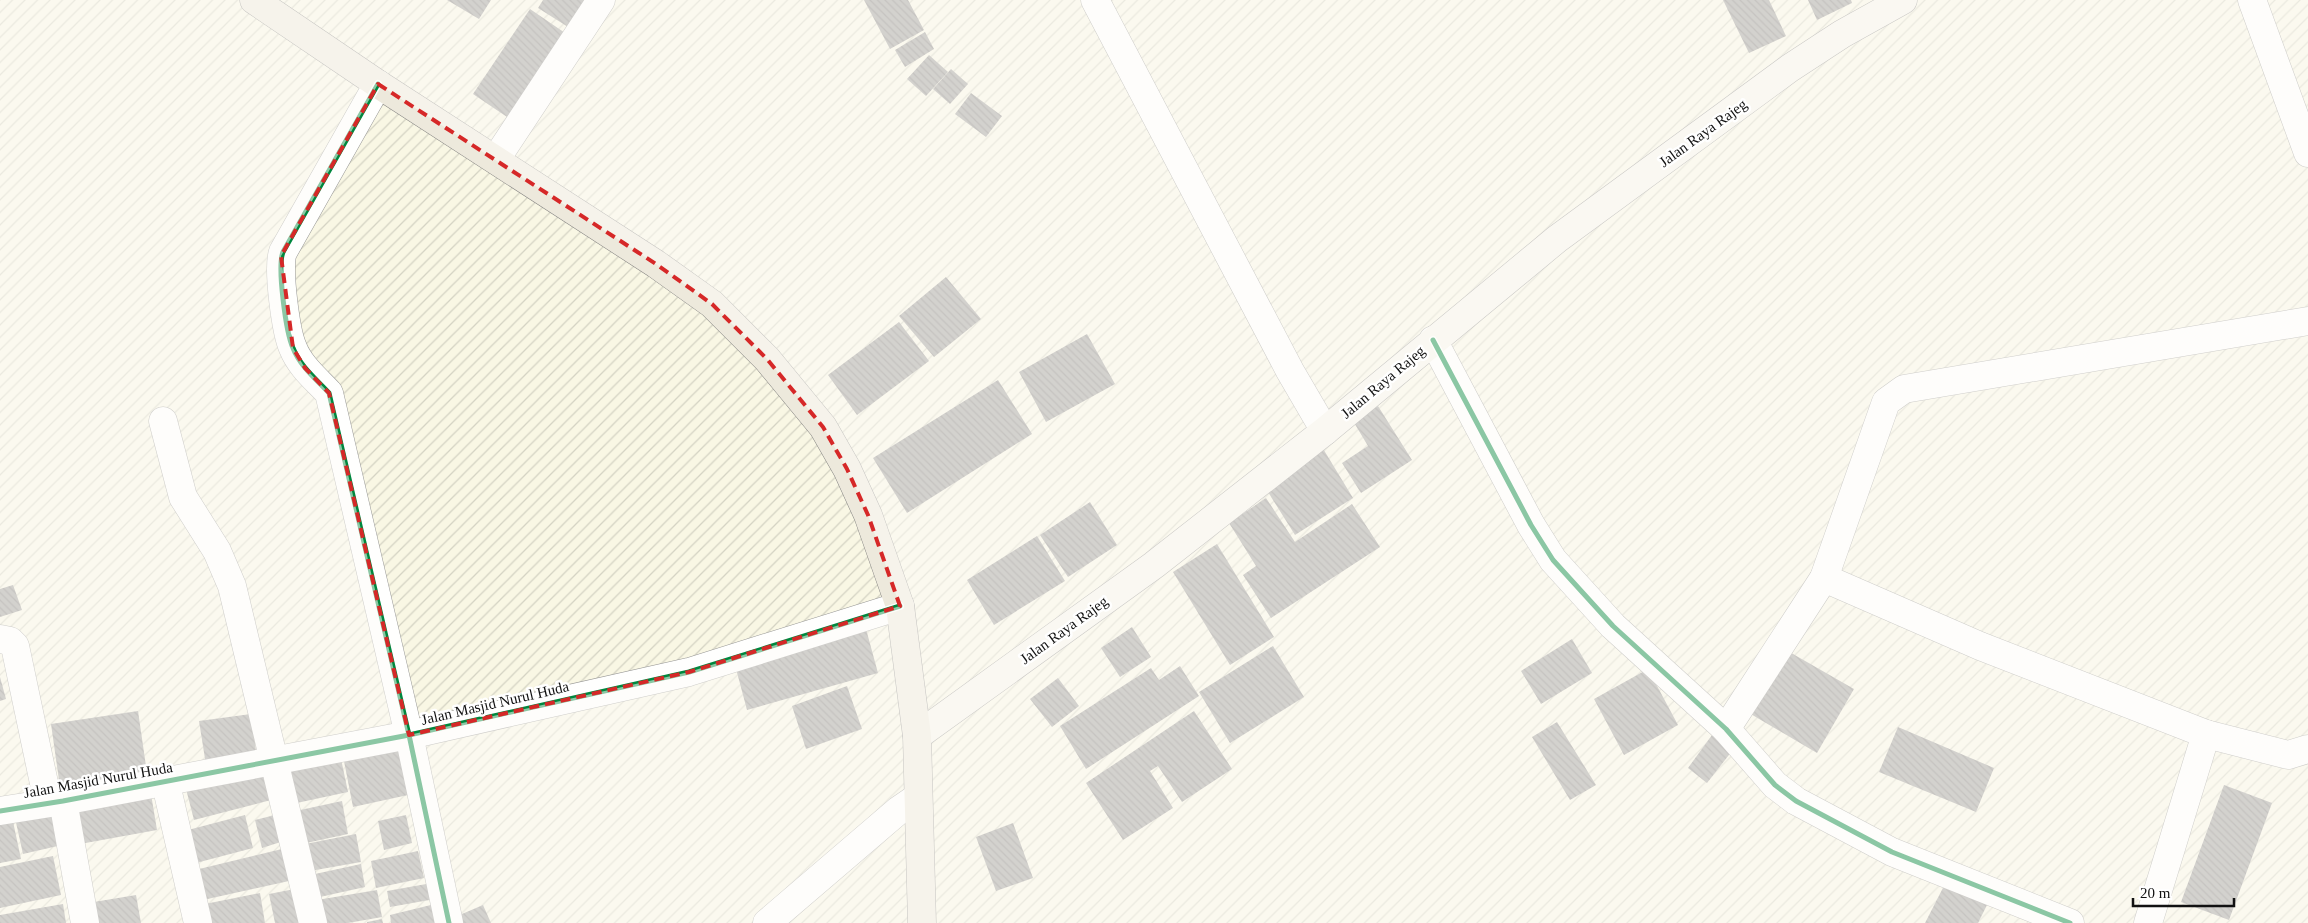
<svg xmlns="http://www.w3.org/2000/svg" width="2308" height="923" font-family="'Times New Roman',serif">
<defs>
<pattern id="farmland-furrows" width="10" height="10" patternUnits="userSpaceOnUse" patternTransform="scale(1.25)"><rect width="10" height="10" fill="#f9f7e4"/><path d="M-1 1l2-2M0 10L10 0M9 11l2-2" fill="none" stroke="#d4d3c3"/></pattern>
<pattern id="building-back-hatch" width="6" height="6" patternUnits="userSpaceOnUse" patternTransform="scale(1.25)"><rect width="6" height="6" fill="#a19f9c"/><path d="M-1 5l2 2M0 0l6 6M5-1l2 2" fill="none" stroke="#82807e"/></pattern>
</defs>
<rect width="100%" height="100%" fill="#fdfcf7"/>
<!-- farmland -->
<rect fill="url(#farmland-furrows)" x="0" y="0" width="2308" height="923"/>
<!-- building -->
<g fill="url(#building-back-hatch)">
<polygon points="447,0 491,0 479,19"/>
<polygon points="543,0 597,0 576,32 538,8"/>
<polygon points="864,0 908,0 924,30 890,49"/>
<polygon points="1723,0 1769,0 1786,36 1749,53"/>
<polygon points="1808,0 1851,0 1852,3 1817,20"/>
<polygon points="530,9 568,35 510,119 473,94"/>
<polygon points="925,32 934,49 905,67 895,50"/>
<polygon points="929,55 948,72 926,96 907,79"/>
<polygon points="951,69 968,84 950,104 933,89"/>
<polygon points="971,93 1002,116 986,137 955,114"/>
<polygon points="946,277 981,319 934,357 899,316"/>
<polygon points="899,322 929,361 857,415 828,375"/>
<polygon points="1087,334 1115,384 1046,422 1019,372"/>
<polygon points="998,380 1032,434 907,513 873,458"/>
<polygon points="1378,406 1412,460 1361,493 1342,463 1368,446 1353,421"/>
<polygon points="1322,447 1353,498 1295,535 1263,484"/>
<polygon points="1266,498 1295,542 1352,504 1380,547 1271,618 1243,575 1256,566 1229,523"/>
<polygon points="1090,502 1117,545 1068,577 1040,535"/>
<polygon points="1037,536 1065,581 994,625 967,580"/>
<polygon points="1217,544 1274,637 1230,665 1173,572"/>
<polygon points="13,585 22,610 0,617 0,589"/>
<polygon points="1132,627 1151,657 1120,677 1101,648"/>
<polygon points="866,629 878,673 747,710 735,665"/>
<polygon points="1572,639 1592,673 1541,704 1521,671"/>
<polygon points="1273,646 1304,697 1230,743 1199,692"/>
<polygon points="1786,650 1854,689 1817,753 1749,713"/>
<polygon points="1180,666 1199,696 1086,769 1060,726 1151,668 1159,680"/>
<polygon points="1648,669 1678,725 1624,755 1594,699"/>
<polygon points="0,677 6,699 0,701"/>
<polygon points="1058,678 1079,706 1052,727 1030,699"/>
<polygon points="847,686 862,729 806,749 792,706"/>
<polygon points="138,711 147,773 60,787 51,724"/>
<polygon points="1194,711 1232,769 1182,802 1158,766 1150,771 1173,808 1123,840 1086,783"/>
<polygon points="251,714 257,758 206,765 199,721"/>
<polygon points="1557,722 1596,785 1570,800 1532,737"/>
<polygon points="1898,727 1994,768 1976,812 1879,772"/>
<polygon points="1712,735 1732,751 1707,783 1688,768"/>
<polygon points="397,745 408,795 353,807 343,756"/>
<polygon points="340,754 348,792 292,804 284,766"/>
<polygon points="262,766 271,800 194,820 185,785"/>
<polygon points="2224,785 2272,803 2229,920 2181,902"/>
<polygon points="151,794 157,830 80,844 73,808"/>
<polygon points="342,801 348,834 297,845 291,812"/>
<polygon points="53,809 62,845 23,854 15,818"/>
<polygon points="11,812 21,859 0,863 0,814"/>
<polygon points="279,814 287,840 262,848 255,820"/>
<polygon points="245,815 253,848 196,863 188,830"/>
<polygon points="406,815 412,843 384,850 378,821"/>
<polygon points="1013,823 1033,878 996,891 976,837"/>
<polygon points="356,834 361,862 310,871 305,844"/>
<polygon points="282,849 289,881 203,900 195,870"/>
<polygon points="418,851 424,878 376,888 371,861"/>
<polygon points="53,856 61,895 0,908 0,867"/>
<polygon points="361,864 365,887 320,897 315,874"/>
<polygon points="1948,878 1990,899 1978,923 1925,923"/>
<polygon points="432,883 435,899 390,907 387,891"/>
<polygon points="300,888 304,923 275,923 269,894"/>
<polygon points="377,890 382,917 348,923 321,923 317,900"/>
<polygon points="260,893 265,923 203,923 200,905"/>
<polygon points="136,895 141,923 97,923 94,902"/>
<polygon points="439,903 444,923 391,923 390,915"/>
<polygon points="63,904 66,923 0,923 0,915"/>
<polygon points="483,905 491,923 458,923 455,917"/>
<polygon points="382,919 383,923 367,923 367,922"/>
</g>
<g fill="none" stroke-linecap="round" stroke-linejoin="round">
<defs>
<g id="street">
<polyline points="1095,0 1290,371 1325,431"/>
<polyline points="2252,0 2308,153"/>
<path d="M378 84 283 252C277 267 286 333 293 348 300 366 316 379 329 393L409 735 449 923"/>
<polyline points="496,159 601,0"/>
<polyline points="1433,340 1531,525 1553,560 1613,626 1726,729 1775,785 1796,801 1892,852 2070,923"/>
<polyline points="163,421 183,497 217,551 232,586 313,923"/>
<polyline points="1824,578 1980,646 2206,734 2288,755 2308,749"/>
<polyline points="0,639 10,641 15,646 48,802"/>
<polyline points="1726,729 1824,578 1886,402 1904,389 2308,321"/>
<polyline points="165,780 198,923"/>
<polyline points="63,801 85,923"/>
<polyline points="0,811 63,801 409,735 689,672 900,606"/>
<polyline points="767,923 899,810 918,797"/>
<polyline points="2148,923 2206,734"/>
</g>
<polyline id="secondary" points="917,736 1154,565 1325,431 1557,239 1790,68 1842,34 1903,0"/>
<polyline id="primary" points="254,0 378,84 656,264 712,304 767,359 823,427 847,469 868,515 900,606 917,736 922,923"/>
</defs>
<!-- street casing -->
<use href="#street" stroke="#979795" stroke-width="29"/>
<!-- secondary casing -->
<use href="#secondary" stroke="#8e8d8b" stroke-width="29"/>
<!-- primary casing -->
<use href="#primary" stroke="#858482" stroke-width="29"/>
<!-- street -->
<use href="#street" stroke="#fffffe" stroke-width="28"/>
<!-- secondary -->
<use href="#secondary" stroke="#f6f4eb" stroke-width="28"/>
<!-- primary -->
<use href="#primary" stroke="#ede9dc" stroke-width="28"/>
<defs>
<g id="cycleway">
<path d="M378 84 283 252C277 267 286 333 293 348 300 366 316 379 329 393L409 735 449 923"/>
<polyline points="1433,340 1531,525 1553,560 1613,626 1726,729 1775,785 1796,801 1892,852 2070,923"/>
<polyline points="0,811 63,801 409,735 689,672 900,606"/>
</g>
</defs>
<!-- cycleway casing -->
<use href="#cycleway" stroke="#fff" stroke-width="8"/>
<!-- cycleway -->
<use href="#cycleway" stroke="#00873e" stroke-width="5"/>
</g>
<!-- marked area -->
<path d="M0 0H2308V923H0ZM378 84 656 264 712 304 767 359 823 427 847 469 868 515 900 606 689 672 409 735 329 393 305 368 293 348 281 256Z" fill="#fdfcf7" fill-opacity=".55" fill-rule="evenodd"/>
<path fill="none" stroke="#d62828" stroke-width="4" stroke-dasharray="10 6" stroke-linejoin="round" d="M378 84 656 264 712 304 767 359 823 427 847 469 868 515 900 606 689 672 409 735 329 393 305 368 293 348 281 256Z"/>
<g text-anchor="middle" stroke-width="5" stroke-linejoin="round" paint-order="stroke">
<!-- street labels -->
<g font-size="15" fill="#111" stroke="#fff">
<text transform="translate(1703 133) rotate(-36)" y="5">Jalan Raya Rajeg</text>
<text transform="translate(1383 382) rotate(-40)" y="5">Jalan Raya Rajeg</text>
<text transform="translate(1064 630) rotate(-36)" y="5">Jalan Raya Rajeg</text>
<text transform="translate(495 703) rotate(-13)" y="5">Jalan Masjid Nurul Huda</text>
<text transform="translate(98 780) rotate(-10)" y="5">Jalan Masjid Nurul Huda</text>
</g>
</g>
<!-- scale -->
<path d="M2133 898v8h101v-8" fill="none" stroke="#111111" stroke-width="2.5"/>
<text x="2140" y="898" font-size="15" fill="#111111" stroke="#ffffff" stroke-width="4" paint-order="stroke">20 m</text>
</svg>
